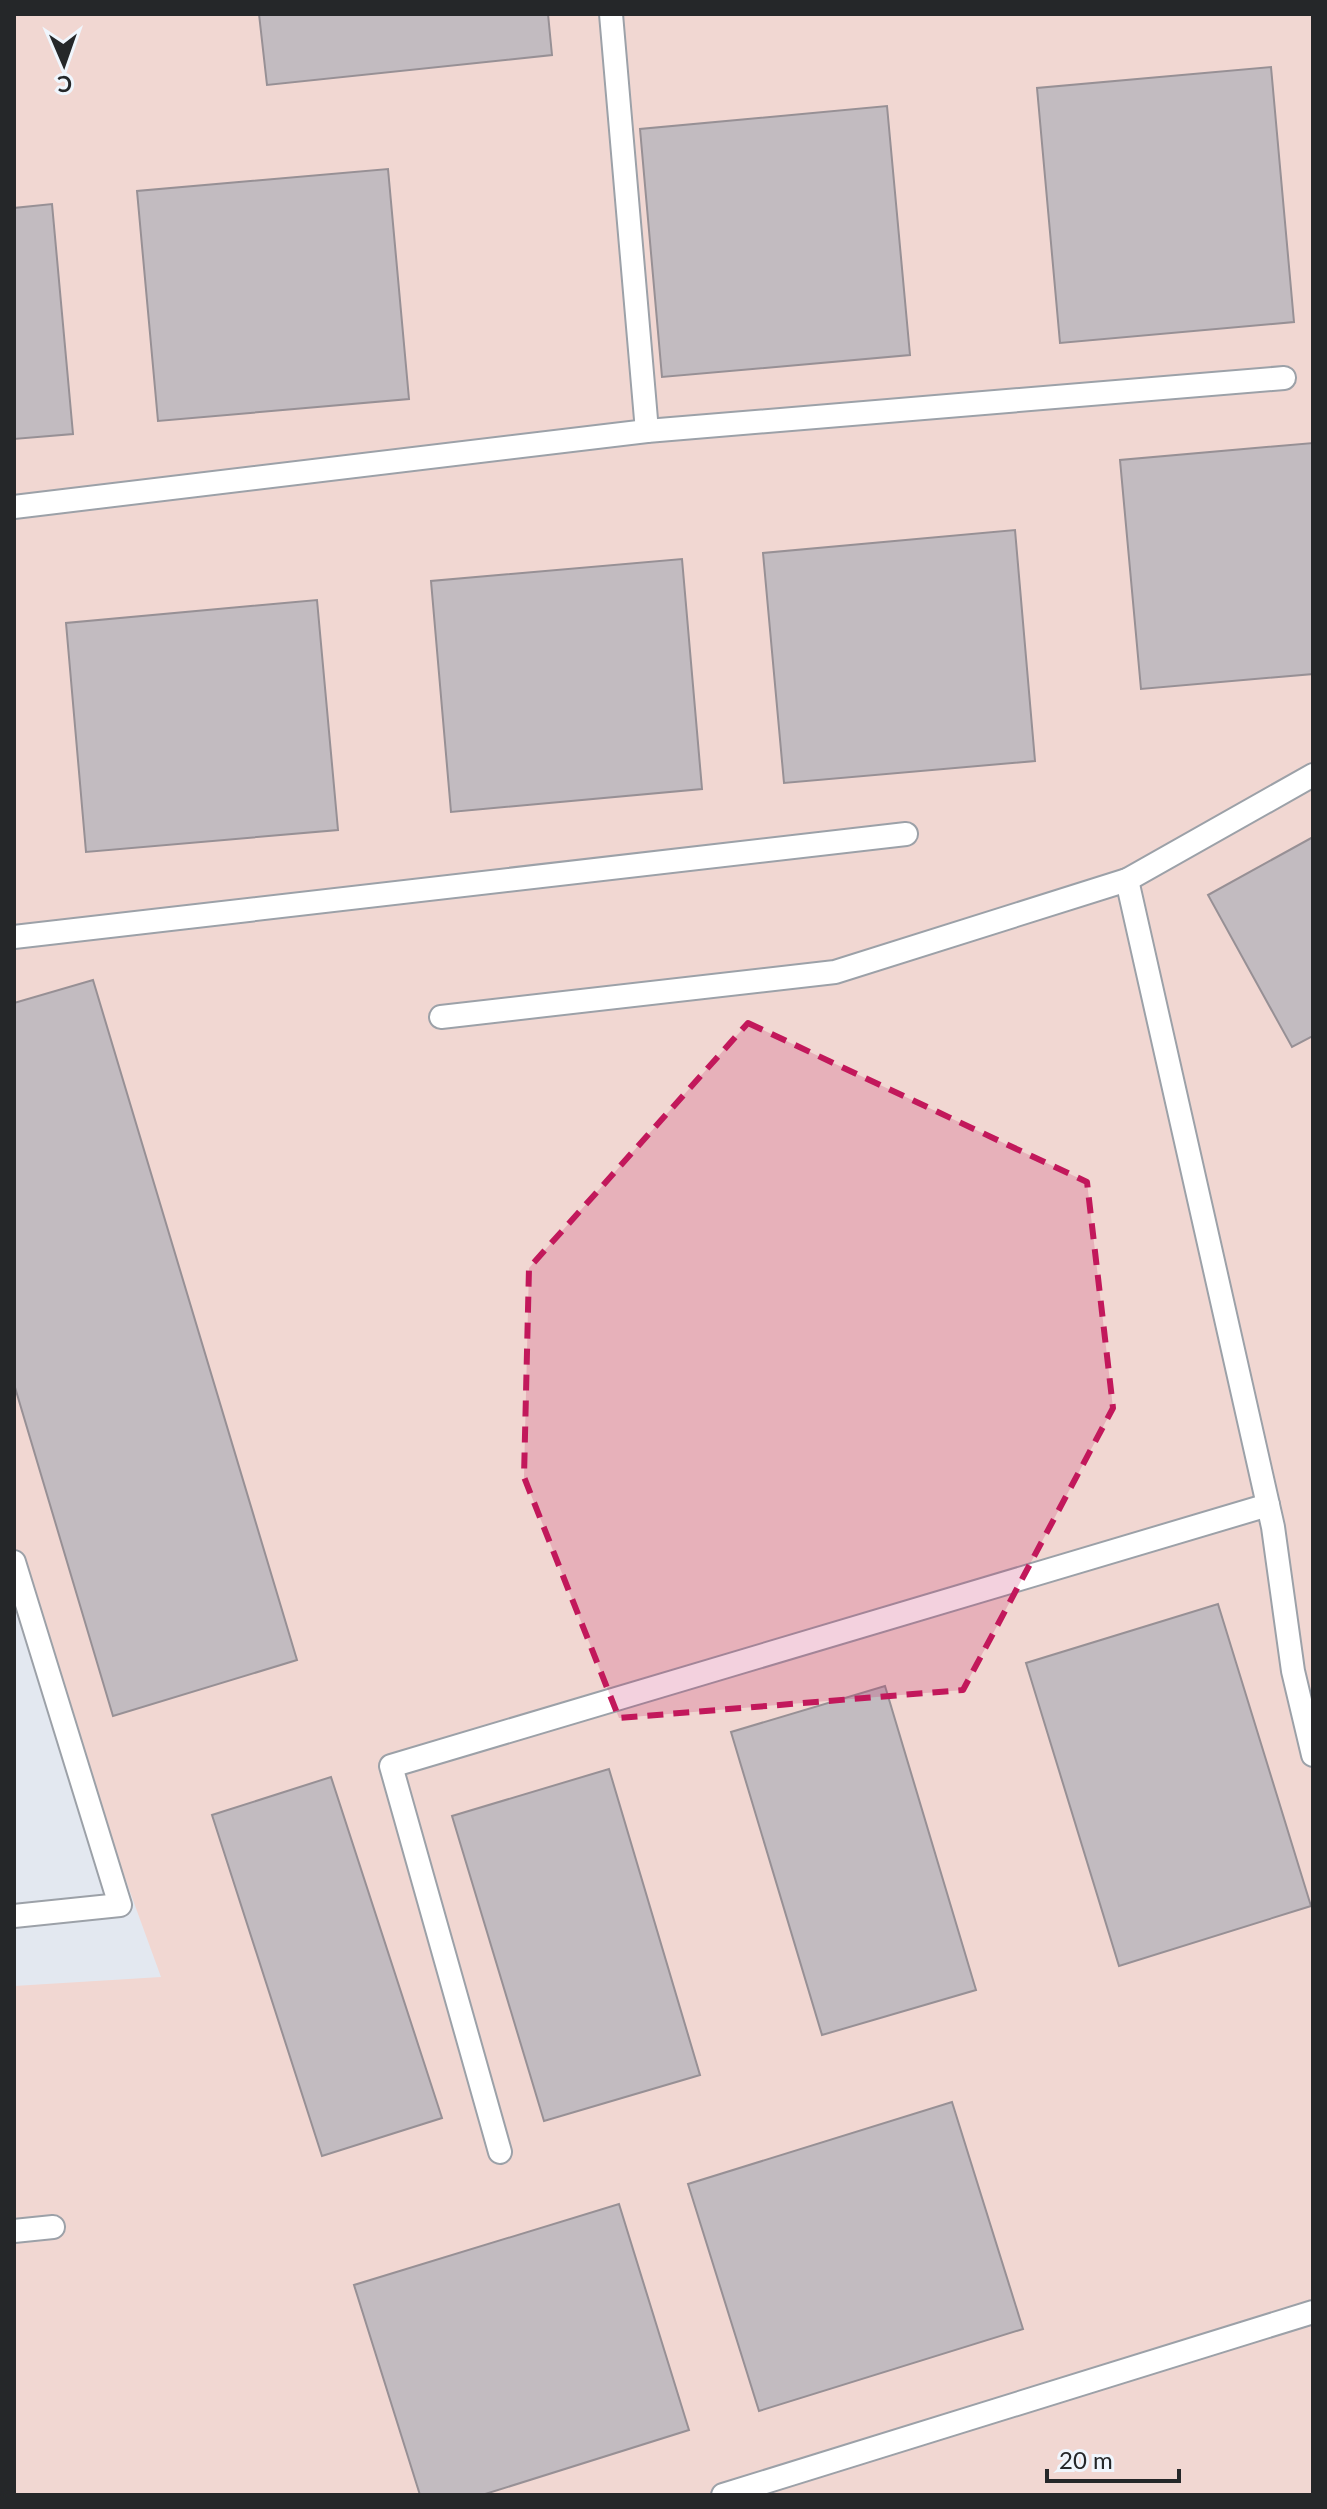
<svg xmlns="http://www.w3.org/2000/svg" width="1327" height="2509" font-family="Lato,sans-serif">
<rect width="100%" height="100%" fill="#e3e8f0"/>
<!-- industrial -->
<polygon fill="#f1d7d2" points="14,14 1313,14 1313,2495 14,2495 14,1986 161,1977 14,1573"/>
<!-- building -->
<g fill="#c2bbc0" stroke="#979095" stroke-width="2">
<polygon points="259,14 548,14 552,55 267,85"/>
<polygon points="1271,67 1294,322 1060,343 1037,88"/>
<polygon points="887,106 910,355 662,377 640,129"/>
<polygon points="388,169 409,399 158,421 137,191"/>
<polygon points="52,204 73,434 14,439 14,208"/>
<polygon points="1313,443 1313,674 1141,689 1120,460"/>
<polygon points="1015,530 1035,761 784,783 763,553"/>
<polygon points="682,559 702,789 451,812 431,581"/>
<polygon points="317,600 338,830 86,852 66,623"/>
<polygon points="1313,837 1313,1036 1292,1047 1208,895"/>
<polygon points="93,980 297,1660 113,1716 14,1384 14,1003"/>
<polygon points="1218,1604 1311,1906 1119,1966 1026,1663"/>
<polygon points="885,1686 976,1990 822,2035 731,1732"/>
<polygon points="609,1769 700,2075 544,2121 452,1816"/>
<polygon points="331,1777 442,2118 322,2156 212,1815"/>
<polygon points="952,2102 1023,2329 759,2411 688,2184"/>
<polygon points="619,2204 689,2430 482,2495 420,2495 354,2285"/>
</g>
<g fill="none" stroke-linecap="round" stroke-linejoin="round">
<defs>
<g id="lane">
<polyline points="611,14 647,431"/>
<polyline points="14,507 647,431 1284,378"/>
<polyline points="1127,880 1273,1527 1293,1671 1313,1755"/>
<polyline points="14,937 906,834"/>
<polyline points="441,1017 835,972 1127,880 1313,775"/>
<polyline points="14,1562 120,1905 14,1916"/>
<polyline points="500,2152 391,1766 1268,1505"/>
<polyline points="14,2231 53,2227"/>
<polyline points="723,2495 1313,2312"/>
</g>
</defs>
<!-- lane casing -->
<use href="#lane" stroke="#9ca1a8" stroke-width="26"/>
<!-- lane -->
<use href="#lane" stroke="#fff" stroke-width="22"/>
</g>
<!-- marked area -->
<path fill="#c2185b" fill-opacity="0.2" stroke="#c2185b" stroke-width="6" stroke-dasharray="16 10" stroke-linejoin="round" d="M748 1023 1087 1182 1113 1408 963 1690 619 1718 524 1477 529 1268Z"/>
<!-- border -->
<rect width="1327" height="2509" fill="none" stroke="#252729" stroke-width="32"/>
<!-- north arrow -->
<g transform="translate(64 64) rotate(178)" stroke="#f0f6fd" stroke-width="6" paint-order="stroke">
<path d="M0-6L14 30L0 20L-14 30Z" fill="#252729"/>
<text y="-12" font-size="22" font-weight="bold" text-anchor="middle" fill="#252729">С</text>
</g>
<!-- scale -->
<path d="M1047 2469v12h132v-12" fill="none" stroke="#252729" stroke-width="4"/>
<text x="1059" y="2469" font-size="24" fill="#252729" stroke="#f0f6fd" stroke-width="6" paint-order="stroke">20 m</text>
</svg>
